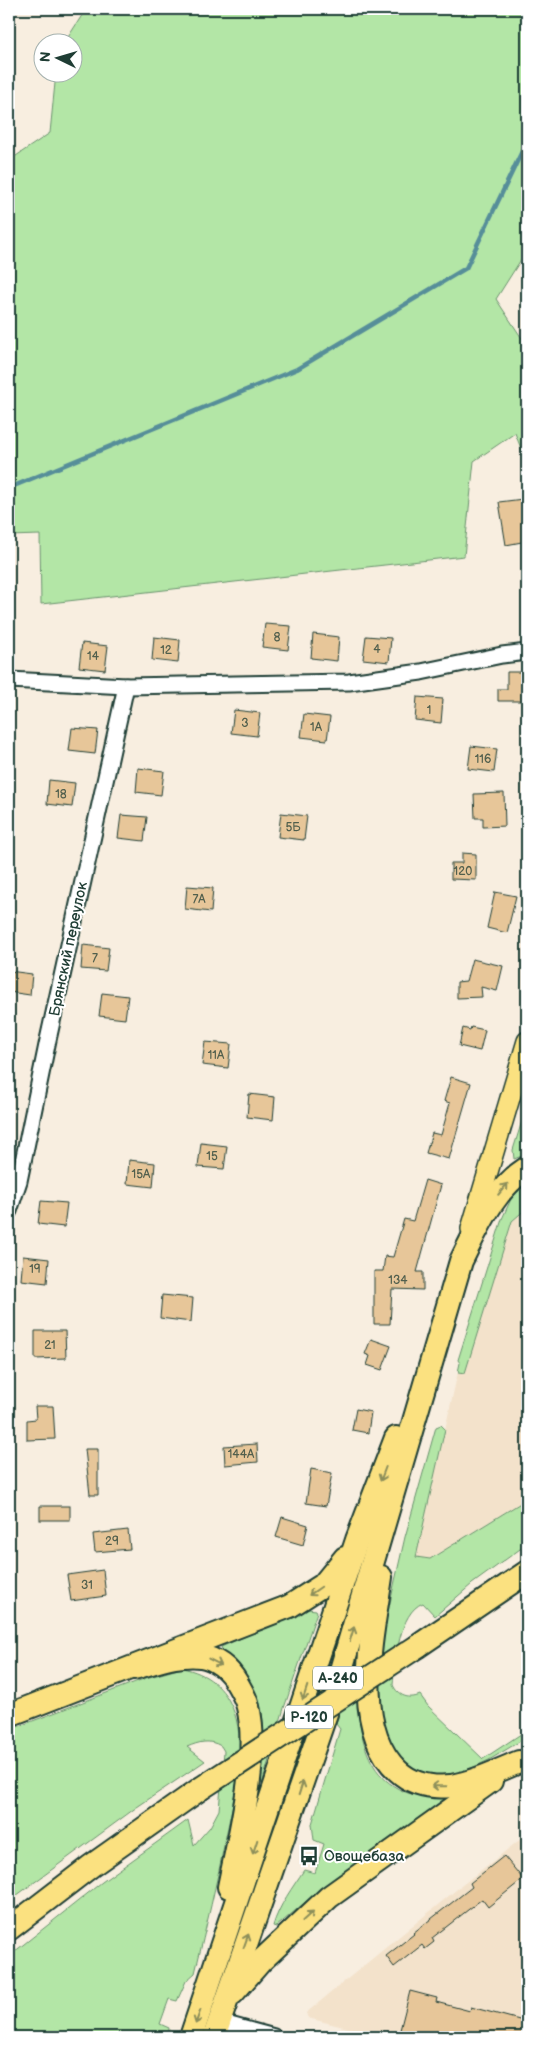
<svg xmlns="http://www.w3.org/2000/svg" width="536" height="2046" font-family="'Balsamiq Sans',sans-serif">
<rect width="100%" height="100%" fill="#f8eee0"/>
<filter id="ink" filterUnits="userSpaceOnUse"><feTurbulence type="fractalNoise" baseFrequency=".02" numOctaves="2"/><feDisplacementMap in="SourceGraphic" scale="10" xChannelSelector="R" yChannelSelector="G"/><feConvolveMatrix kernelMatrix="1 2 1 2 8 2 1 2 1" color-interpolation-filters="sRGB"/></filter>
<g filter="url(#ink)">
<!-- built -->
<g fill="#f3e2cb">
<polygon points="527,1208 527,1499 430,1559 416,1557 458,1372 465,1373 512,1221"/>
<polygon points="527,1834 527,2037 383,2037 308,2018 306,2013 456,1890"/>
</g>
<!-- green -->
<g fill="#b3e6a6" stroke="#69926d">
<polygon points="86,9 527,9 527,250 496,299 527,346 527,464 515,433 474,461 464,556 41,604 40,535 9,536 9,198 13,158 50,133 56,73 72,72 72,42 65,42"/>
<polygon points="527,1105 527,1154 514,1159 513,1150"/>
<polygon points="527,1182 527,1208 512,1221 465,1373 458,1372 460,1363 458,1360 502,1219 511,1199"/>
<path d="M441 1425 445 1429 416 1557 430 1559 527 1499V1544L472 1584 435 1616 423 1603C399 1612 395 1662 393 1685 398 1696 409 1700 420 1695L428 1706 483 1759 527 1730V1737L489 1760 465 1771 443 1776H432L415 1772 395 1754 379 1714 380 1663 385 1625 405 1537 436 1427Z"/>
<path d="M308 1609 316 1610 317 1612 284 1708 262 1784 260 1779C263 1748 269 1714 252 1686 244 1675 233 1664 224 1653L221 1647Z"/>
<path d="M360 1655C357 1702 352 1773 408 1793 421 1797 433 1796 446 1797V1799L323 1887 276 1927 273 1926C279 1905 293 1887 304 1870L315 1873 324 1844 314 1840 312 1824 340 1729 336 1724 356 1656Z"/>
<path d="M182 1668C207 1673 225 1687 234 1712 247 1748 234 1799 226 1836 217 1882 206 1927 195 1973L186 1981 177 2001 169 1999 160 2024 169 2028 168 2037H9V1956L102 1882 188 1820 194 1845 210 1827 219 1810 224 1751 221 1746C209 1739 199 1742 187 1747L205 1761 137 1807 9 1901V1730L146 1678Z"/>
</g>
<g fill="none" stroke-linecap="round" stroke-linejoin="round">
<!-- stream -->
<polyline stroke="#568e99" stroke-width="4.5" points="9,488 297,369 466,268 527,141"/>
</g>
<!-- building -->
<g fill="#e7c699" stroke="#1f3d34">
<polygon points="523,499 527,541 506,545 499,502"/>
<polygon points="265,624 291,626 288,650 262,647"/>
<polygon points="313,634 339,637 337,661 311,658"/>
<polygon points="366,636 391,638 389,662 363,659"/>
<polygon points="154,637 180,640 178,663 152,660"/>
<polygon points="82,643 108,646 105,670 79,667"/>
<polygon points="507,672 523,672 524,701 498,701 498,689 507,689"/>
<polygon points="417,697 443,699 441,723 415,720"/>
<polygon points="234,710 260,713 257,736 231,733"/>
<polygon points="304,714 330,717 327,740 301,737"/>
<polygon points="72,728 98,730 95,754 69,751"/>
<polygon points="471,746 497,749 494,772 468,769"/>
<polygon points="138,768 164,771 161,795 136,792"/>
<polygon points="49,780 75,783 72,807 47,804"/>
<polygon points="504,793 505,826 483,827 483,818 475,818 474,794"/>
<polygon points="281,813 307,816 304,840 278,837"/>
<polygon points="121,815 147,817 144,841 118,838"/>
<polygon points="462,853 476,854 476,880 451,879 451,863 462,863"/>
<polygon points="187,886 213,888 211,912 185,909"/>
<polygon points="495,892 516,896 507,933 487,928"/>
<polygon points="83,945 109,948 106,971 81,969"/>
<polygon points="472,959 503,966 497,991 481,987 482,997 457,998 457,982 466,981"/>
<polygon points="9,971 32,974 30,995 9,992"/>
<polygon points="102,993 128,996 125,1019 99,1016"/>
<polygon points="471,1027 485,1030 480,1051 459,1046 463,1028 470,1030"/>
<polygon points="205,1042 231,1044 228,1068 202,1065"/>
<polygon points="451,1077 471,1083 449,1159 426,1153 432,1133 441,1135 450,1103 444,1101"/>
<polygon points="249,1094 275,1097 273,1120 247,1117"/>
<polygon points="201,1143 227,1146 224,1169 198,1167"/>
<polygon points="129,1160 155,1163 153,1187 127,1184"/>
<polygon points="425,1180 441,1185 417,1272 423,1272 423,1290 392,1289 390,1324 374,1324 374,1271 383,1271 385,1256 393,1257 404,1219 413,1221"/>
<polygon points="41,1201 67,1203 64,1227 38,1224"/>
<polygon points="23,1256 49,1259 47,1283 21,1280"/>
<polygon points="162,1295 193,1298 191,1322 160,1318"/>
<polygon points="35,1331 65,1331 66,1358 35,1359"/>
<polygon points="371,1339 391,1346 382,1370 367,1365 370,1356 365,1354"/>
<polygon points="35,1406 53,1406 55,1439 27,1440 27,1420 36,1419"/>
<polygon points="356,1409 371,1412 368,1433 352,1430"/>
<polygon points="257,1444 258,1462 225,1465 224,1446"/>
<polygon points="85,1449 98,1449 98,1495 90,1495"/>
<polygon points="311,1469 332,1473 326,1506 306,1503"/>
<rect x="40" y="1506" width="30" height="14"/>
<polygon points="282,1517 308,1525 303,1545 276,1537"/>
<polygon points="128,1530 130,1549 95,1552 93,1534"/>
<polygon points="103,1570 106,1596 71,1601 67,1575"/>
<polygon points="504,1856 523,1879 488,1907 482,1899 432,1938 434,1942 425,1949 422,1945 394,1967 386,1956 414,1934 413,1933 472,1887 470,1883"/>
<polygon points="410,1991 437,1998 436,2002 470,2011 471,2007 527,2022 527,2037 414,2037 399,2034"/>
</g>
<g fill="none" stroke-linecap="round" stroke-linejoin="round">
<defs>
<g id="minor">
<polyline points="9,680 126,686 349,682 421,672 502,655 527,652"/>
<polyline points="9,1211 19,1181 48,1040 126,686"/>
<polyline points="219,2022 274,2037"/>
</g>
<polyline id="major" points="471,1229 527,1041"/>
<g id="highway">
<path d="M381 1577C373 1633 350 1727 398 1771 412 1784 431 1788 451 1786 475 1782 497 1771 519 1762"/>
<polyline points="418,1646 527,1572"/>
<path d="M134 1668C156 1662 179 1653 201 1656 217 1659 229 1669 237 1683 241 1690 246 1698 248 1707 260 1754 239 1838 229 1887"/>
<polyline points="9,1715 290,1606 323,1585 345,1558"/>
<polyline points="9,1929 91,1866 200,1789"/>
<polyline points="233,1993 261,1961 329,1897 491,1781"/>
<polyline points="191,2037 357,1540 396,1438"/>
<path d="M214 2037 341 1670 461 1261C478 1227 494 1189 527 1168"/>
</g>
</defs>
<!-- minor casing -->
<use href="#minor" stroke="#1f3d34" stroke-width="19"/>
<!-- major casing -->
<use href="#major" stroke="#1f3d34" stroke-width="22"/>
<!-- highway casing -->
<use href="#highway" stroke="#1f3d34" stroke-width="26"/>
<!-- minor -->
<use href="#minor" stroke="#fff" stroke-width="15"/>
<!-- major -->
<use href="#major" stroke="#fbe180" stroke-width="19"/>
<!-- highway -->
<use href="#highway" stroke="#fbe180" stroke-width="22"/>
<defs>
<polyline id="highway-bridge" points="200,1789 418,1646"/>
</defs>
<!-- highway-bridge casing -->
<use href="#highway-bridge" stroke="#1f3d34" stroke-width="26" stroke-linecap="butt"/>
<!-- highway-bridge -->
<use href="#highway-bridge" stroke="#fbe180" stroke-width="22"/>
</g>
<!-- one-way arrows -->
<defs><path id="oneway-shaft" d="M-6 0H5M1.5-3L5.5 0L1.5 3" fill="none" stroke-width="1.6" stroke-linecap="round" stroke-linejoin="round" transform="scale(1.25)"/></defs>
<g stroke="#8d8f5a">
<use href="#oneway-shaft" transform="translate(503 1189) rotate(-50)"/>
<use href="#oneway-shaft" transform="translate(383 1474) rotate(111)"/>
<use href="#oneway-shaft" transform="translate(315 1591) rotate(145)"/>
<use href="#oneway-shaft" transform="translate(352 1634) rotate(-73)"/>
<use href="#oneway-shaft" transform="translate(215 1662) rotate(27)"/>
<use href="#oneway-shaft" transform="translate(305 1693) rotate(108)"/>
<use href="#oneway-shaft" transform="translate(439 1786) rotate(-179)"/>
<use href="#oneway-shaft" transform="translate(301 1788) rotate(-72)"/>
<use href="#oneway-shaft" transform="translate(255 1847) rotate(108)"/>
<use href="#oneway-shaft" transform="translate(308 1916) rotate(-42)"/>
<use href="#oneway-shaft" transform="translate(246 1941) rotate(-70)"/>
<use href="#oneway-shaft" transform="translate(198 2017) rotate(110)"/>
</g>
</g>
<!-- icons -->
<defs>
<symbol id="bus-bare" viewBox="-9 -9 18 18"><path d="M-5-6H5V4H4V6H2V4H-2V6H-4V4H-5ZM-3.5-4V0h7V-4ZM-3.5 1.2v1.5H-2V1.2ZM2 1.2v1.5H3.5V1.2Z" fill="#1f3d34" stroke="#fff" stroke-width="2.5" paint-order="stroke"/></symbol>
</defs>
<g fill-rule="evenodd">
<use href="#bus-bare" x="295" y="1842" width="28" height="28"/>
</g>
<g text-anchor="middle" stroke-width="4" stroke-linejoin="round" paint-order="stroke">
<!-- number labels -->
<g font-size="12" fill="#515f4d">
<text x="277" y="641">8</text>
<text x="377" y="653">4</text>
<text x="166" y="654">12</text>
<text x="93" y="660">14</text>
<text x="429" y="714">1</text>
<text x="245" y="727">3</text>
<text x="316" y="731">1А</text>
<text x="483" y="763">116</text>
<text x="61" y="798">18</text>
<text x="293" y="831">5Б</text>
<text x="463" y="875">120</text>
<text x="199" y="903">7А</text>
<text x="95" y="962">7</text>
<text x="216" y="1059">11А</text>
<text x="212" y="1160">15</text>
<text x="141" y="1178">15А</text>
<text x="35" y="1273">19</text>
<text x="398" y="1284">134</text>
<text x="50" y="1349">21</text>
<text x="241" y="1458">144А</text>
<text x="112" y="1545">29</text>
<text x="87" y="1589">31</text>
</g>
<!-- shield labels -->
<g fill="#fff" stroke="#627771" stroke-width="1">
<rect x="313" y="1666.5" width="50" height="23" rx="4"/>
<rect x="285" y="1705.5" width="48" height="23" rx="4"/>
</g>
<g font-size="14" font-weight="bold" fill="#1f3d34">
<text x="338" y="1683">А-240</text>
<text x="309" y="1722">Р-120</text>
</g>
<!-- street labels -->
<g font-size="15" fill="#1f3d34" stroke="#fff">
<text transform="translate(68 949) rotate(-78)" y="5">Брянский переулок</text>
</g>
<!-- poi labels -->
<g font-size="15" fill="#1f3d34" stroke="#fff" text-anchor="start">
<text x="324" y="1861">Овощебаза</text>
</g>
</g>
<!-- margin -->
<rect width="536" height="2046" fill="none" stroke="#fff" stroke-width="30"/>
<rect x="15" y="15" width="506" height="2016" fill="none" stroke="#1f3d34" stroke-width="2" filter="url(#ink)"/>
<!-- north arrow -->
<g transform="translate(58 58) rotate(275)"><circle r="24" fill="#ffffff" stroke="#a5b1ae"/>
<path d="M0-4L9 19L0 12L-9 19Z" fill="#1f3d34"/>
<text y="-8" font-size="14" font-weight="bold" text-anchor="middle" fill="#1f3d34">N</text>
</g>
</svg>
